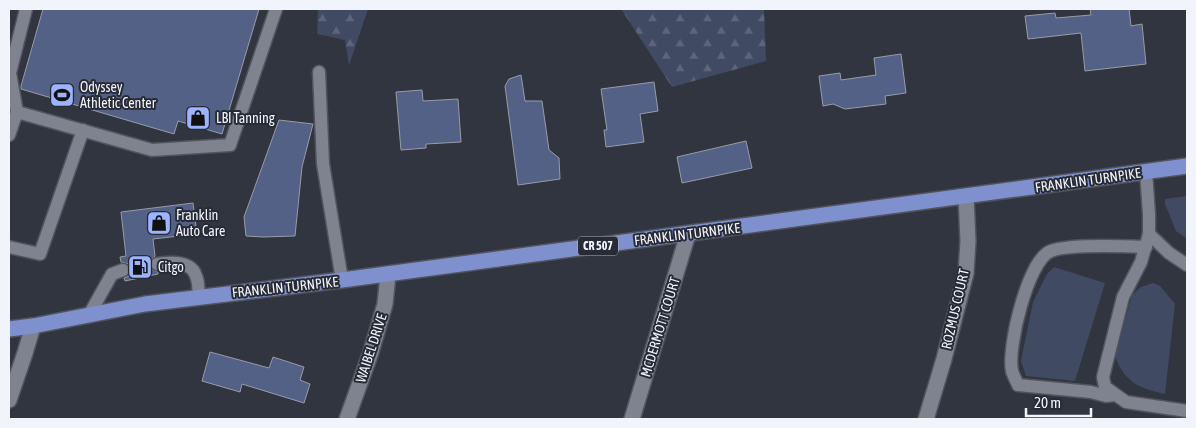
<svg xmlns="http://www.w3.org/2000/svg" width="1196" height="428" font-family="'Asap Condensed',sans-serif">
<defs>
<pattern id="forest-firs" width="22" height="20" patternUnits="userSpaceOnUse" patternTransform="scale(1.25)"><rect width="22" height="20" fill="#414a63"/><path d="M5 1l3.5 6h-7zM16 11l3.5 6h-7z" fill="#5d657a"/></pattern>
</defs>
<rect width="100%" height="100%" fill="#31353f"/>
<!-- forest -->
<g fill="url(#forest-firs)">
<polygon points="318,9 368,9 349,65 345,40 317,34"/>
<polygon points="621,9 764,9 766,61 672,87"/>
</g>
<!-- garden -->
<g fill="#414a63">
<polygon points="1187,196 1187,239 1176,231 1165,204 1165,199"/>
<polygon points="1054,267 1105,283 1075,381 1026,376 1021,361 1033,302 1047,274"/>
<path d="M1153 283 1160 286 1175 304 1165 394C1139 388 1125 383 1115 356L1132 295 1141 287Z"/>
</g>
<!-- building -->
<g fill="#546186" stroke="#979ca8">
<polygon points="43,9 259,9 222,134 178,121 174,134 21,89 21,86"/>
<polygon points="1090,9 1129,9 1131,26 1142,24 1146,64 1085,71 1081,33 1028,39 1025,16 1055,13 1056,18 1091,15"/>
<polygon points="901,54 906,93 885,96 886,104 845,109 833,104 823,106 819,76 840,73 841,80 876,75 874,58"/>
<polygon points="521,75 525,101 542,101 549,150 559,158 560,179 518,185 505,86 509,79"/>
<polygon points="654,82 658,111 640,114 644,142 606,147 604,130 607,130 601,89"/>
<polygon points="422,90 423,101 458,99 461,142 426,144 426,148 401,150 396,92"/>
<polygon points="279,120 313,124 302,167 295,236 263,237 246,236 244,217"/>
<polygon points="746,141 752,168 682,183 677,157"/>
<polygon points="193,203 197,234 153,239 155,256 150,261 149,266 151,269 158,272 158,274 125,281 124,278 129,276 131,271 129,264 121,262 120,257 126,256 121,212"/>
<polygon points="210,352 269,368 273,357 304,367 300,380 310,384 304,403 242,384 240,392 202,381"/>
</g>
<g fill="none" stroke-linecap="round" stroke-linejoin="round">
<defs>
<g id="service">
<polyline points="319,72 323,164 342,280"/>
<polyline points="17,112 152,150 230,145 276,9"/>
<polyline points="9,135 17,112 10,73 26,9"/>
<polyline points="1146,172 1149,214 1149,234 1141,262 1123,297 1103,377 1105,387 1126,402 1187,411"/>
<polyline points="1149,234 1169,253 1187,265"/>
<polyline points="9,247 40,254 83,130"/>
<path d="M157 264C170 262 191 260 196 276 199 282 198 290 199 297"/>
<polyline points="89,315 112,274 123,270"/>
<path d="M1115 395 1106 396 1091 392 1018 385C1016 380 1013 375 1012 371 1007 348 1028 259 1051 251 1058 248 1066 248 1073 247 1098 245 1121 246 1146 247"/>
</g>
<g id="minor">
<polyline points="9,400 25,353 33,326"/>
<polyline points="347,419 371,352 385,304 388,274"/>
<polyline points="632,419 688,234"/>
<polyline points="926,419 944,359 966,273 968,241 966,197"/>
</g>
<polyline id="primary" points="9,329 33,326 145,304 342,280 1187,166"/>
</defs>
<!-- service casing -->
<use href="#service" stroke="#51545d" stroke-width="15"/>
<!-- minor casing -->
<use href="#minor" stroke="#51545d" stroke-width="18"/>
<!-- primary casing -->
<use href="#primary" stroke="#51545d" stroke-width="18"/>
<!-- service -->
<use href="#service" stroke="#7f838f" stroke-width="12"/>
<!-- minor -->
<use href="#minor" stroke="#7f838f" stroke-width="15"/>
<!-- primary -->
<use href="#primary" stroke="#7e91ce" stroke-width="15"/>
</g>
<!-- icons -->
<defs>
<symbol id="stadium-square" viewBox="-11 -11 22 22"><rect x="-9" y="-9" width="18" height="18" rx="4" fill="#9cb4fd" stroke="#272b35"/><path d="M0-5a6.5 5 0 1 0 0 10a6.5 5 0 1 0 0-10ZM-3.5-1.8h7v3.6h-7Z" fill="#111"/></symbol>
<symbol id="shop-square" viewBox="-11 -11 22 22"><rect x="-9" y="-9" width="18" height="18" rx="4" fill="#9cb4fd" stroke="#272b35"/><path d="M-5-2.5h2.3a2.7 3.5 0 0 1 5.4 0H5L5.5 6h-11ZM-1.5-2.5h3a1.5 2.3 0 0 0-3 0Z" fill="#111"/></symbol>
<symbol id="fuel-square" viewBox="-11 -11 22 22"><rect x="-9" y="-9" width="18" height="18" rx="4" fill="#9cb4fd" stroke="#272b35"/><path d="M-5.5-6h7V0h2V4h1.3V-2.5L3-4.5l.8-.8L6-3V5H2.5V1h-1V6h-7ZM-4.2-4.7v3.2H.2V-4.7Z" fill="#111"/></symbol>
</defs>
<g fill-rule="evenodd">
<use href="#stadium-square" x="48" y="81" width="28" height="28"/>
<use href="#shop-square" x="184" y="104" width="28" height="28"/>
<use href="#shop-square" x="145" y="209" width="28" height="28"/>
<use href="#fuel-square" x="126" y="253" width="28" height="28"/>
</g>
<g text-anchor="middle" stroke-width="4" stroke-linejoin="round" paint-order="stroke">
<!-- shield labels -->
<rect fill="#272b35" stroke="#b4b8c0" stroke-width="1" x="578" y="236.5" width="40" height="19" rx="4"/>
<g font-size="12" font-weight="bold" fill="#f1f4fb">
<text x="598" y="250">CR 507</text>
</g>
<!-- poi labels -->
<g font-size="14" fill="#f1f4fb" stroke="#272b35" text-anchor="start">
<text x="80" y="92">Odyssey<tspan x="80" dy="16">Athletic Center</tspan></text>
<text x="216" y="123">LBI Tanning</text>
<text x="176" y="220">Franklin<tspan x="176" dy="16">Auto Care</tspan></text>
<text x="158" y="272">Citgo</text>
</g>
<!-- street labels -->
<g font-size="14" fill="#f1f4fb" stroke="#272b35">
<text transform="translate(1088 180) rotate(-8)" y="5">FRANKLIN TURNPIKE</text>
<text transform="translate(687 234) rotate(-7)" y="5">FRANKLIN TURNPIKE</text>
<text transform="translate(285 287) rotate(-6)" y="5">FRANKLIN TURNPIKE</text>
<text transform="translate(955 309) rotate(-77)" y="5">ROZMUS COURT</text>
<text transform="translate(660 327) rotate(-73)" y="5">MCDERMOTT COURT</text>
<text transform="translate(371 348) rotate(-72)" y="5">WAIBEL DRIVE</text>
</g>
</g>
<!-- border -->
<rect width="1196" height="428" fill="none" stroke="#f1f4fb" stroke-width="20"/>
<!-- scale -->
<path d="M1026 408v8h65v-8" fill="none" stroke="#f1f4fb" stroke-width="2.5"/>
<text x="1034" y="408" font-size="15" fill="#f1f4fb" stroke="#272b35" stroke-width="4" paint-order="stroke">20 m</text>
</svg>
